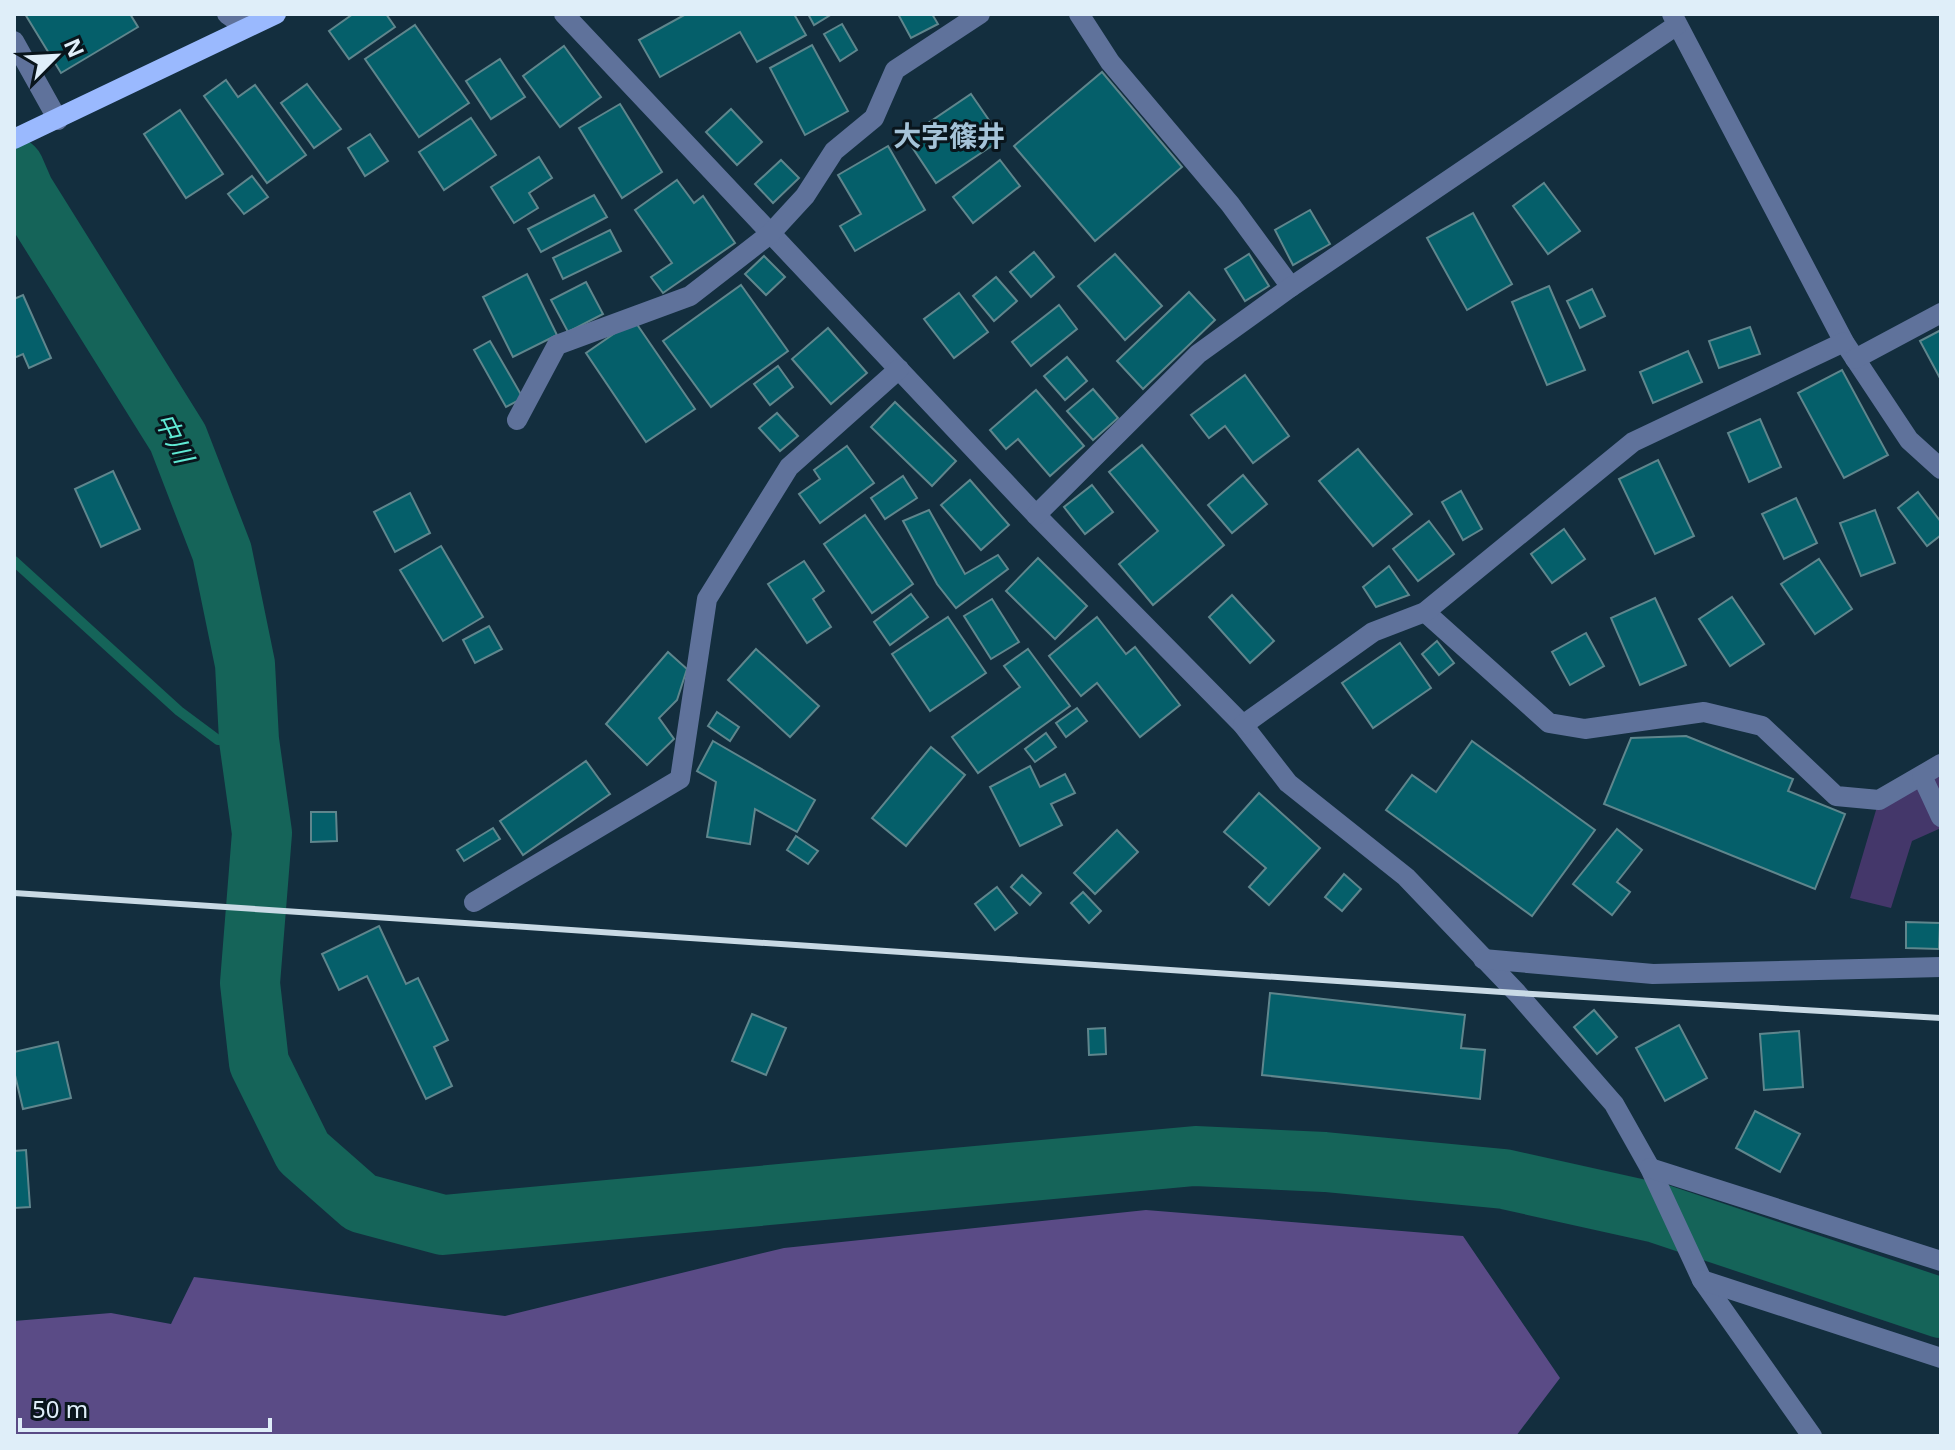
<svg xmlns="http://www.w3.org/2000/svg" width="1955" height="1450" font-family="'Noto Sans','Noto Sans JP',sans-serif">
<rect width="100%" height="100%" fill="#132e3e"/>
<!-- green -->
<polygon fill="#44376a" points="1941,764 1941,828 1912,841 1891,908 1850,898 1879,800"/>
<!-- forest -->
<polygon fill="#5a4b86" points="1146,1210 1463,1236 1560,1378 1516,1436 14,1436 14,1321 111,1313 171,1324 194,1277 505,1316 784,1248"/>
<g fill="none" stroke-linecap="round" stroke-linejoin="round">
<!-- stream -->
<polyline stroke="#156459" stroke-width="10" points="14,561 179,711 218,740 249,740"/>
<!-- river -->
<polyline stroke="#156459" stroke-width="60" points="14,168 24,191 178,438 222,552 245,664 249,740 262,833 250,983 259,1063 303,1152 361,1203 443,1225 1195,1156 1325,1162 1504,1179 1657,1213 1941,1308"/>
</g>
<!-- building -->
<g fill="#055f6a" stroke="#5f868d" stroke-width="2">
<polygon points="25,14 130,14 138,27 61,73"/>
<polygon points="353,14 386,14 395,27 349,59 329,31"/>
<polygon points="686,14 794,14 806,35 757,62 740,32 660,77 639,40"/>
<polygon points="808,14 832,14 814,25"/>
<polygon points="898,14 932,14 938,24 911,38"/>
<polygon points="842,24 857,50 840,61 824,34"/>
<polygon points="415,25 469,103 419,137 365,59"/>
<polygon points="812,45 848,111 805,135 770,68"/>
<polygon points="564,46 601,97 560,127 523,76"/>
<polygon points="500,59 525,97 491,119 466,81"/>
<polygon points="1102,72 1182,167 1095,241 1014,146"/>
<polygon points="226,80 238,97 255,85 306,155 267,183 204,96"/>
<polygon points="307,84 341,129 314,148 281,103"/>
<polygon points="971,94 1002,139 936,183 906,138"/>
<polygon points="620,104 662,172 622,198 579,128"/>
<polygon points="731,109 762,142 737,165 706,132"/>
<polygon points="180,110 223,174 186,198 144,134"/>
<polygon points="471,118 496,155 444,190 419,152"/>
<polygon points="370,134 388,161 365,176 348,148"/>
<polygon points="888,146 925,210 855,251 840,226 861,214 838,175"/>
<polygon points="539,157 552,178 529,193 538,208 514,223 491,187"/>
<polygon points="781,160 799,178 773,203 755,184"/>
<polygon points="1000,160 1020,186 973,223 953,197"/>
<polygon points="252,176 268,197 244,214 228,194"/>
<polygon points="677,180 694,203 703,196 735,243 663,293 651,277 672,263 635,210"/>
<polygon points="1544,183 1580,231 1548,254 1513,206"/>
<polygon points="594,195 607,217 541,252 528,229"/>
<polygon points="1310,210 1330,244 1293,265 1275,230"/>
<polygon points="1473,213 1512,284 1467,310 1427,238"/>
<polygon points="610,230 621,251 563,279 553,258"/>
<polygon points="1034,252 1054,277 1031,297 1010,272"/>
<polygon points="1115,254 1162,306 1125,340 1078,286"/>
<polygon points="1249,254 1269,286 1245,301 1225,269"/>
<polygon points="764,256 785,277 766,295 745,274"/>
<polygon points="527,274 557,335 513,357 483,297"/>
<polygon points="996,277 1017,301 994,321 973,296"/>
<polygon points="586,282 603,314 568,332 551,300"/>
<polygon points="741,285 788,351 711,407 663,341"/>
<polygon points="1549,286 1585,370 1547,385 1512,302"/>
<polygon points="1592,289 1605,316 1580,328 1567,301"/>
<polygon points="1189,292 1215,320 1143,389 1117,361"/>
<polygon points="959,293 988,332 954,358 924,319"/>
<polygon points="23,295 51,358 29,368 23,354 14,358 14,299"/>
<polygon points="1059,305 1077,329 1031,366 1012,342"/>
<polygon points="634,320 695,409 646,442 586,353"/>
<polygon points="1750,327 1760,354 1719,368 1709,341"/>
<polygon points="828,328 867,373 831,404 792,359"/>
<polygon points="1941,330 1941,380 1920,341"/>
<polygon points="490,341 523,398 506,407 474,350"/>
<polygon points="1688,351 1702,382 1653,403 1640,372"/>
<polygon points="1067,357 1087,381 1065,400 1044,376"/>
<polygon points="778,366 793,387 770,405 754,384"/>
<polygon points="1842,370 1888,455 1844,478 1798,393"/>
<polygon points="1245,375 1289,436 1253,463 1225,426 1209,438 1191,415"/>
<polygon points="1093,389 1118,418 1093,440 1067,411"/>
<polygon points="1036,390 1084,446 1050,476 1018,439 1006,449 990,430"/>
<polygon points="895,402 956,461 932,486 871,427"/>
<polygon points="777,413 798,436 780,451 759,428"/>
<polygon points="1760,419 1781,467 1749,482 1728,433"/>
<polygon points="1142,445 1224,545 1153,605 1119,564 1158,531 1109,472"/>
<polygon points="847,446 874,483 820,523 799,494 820,479 814,470"/>
<polygon points="1358,449 1412,514 1373,546 1319,481"/>
<polygon points="1658,460 1694,536 1655,554 1619,479"/>
<polygon points="113,471 140,529 101,547 75,489"/>
<polygon points="1243,475 1267,504 1232,533 1208,505"/>
<polygon points="903,476 917,498 885,519 871,498"/>
<polygon points="970,480 1009,525 981,550 941,505"/>
<polygon points="1092,485 1113,512 1085,534 1064,507"/>
<polygon points="1461,491 1482,529 1463,540 1442,502"/>
<polygon points="1918,492 1941,522 1941,535 1927,546 1898,508"/>
<polygon points="410,493 430,533 395,552 374,512"/>
<polygon points="1796,498 1817,543 1784,559 1762,514"/>
<polygon points="929,510 965,574 998,555 1008,569 956,608 937,584 903,521"/>
<polygon points="1875,510 1895,563 1861,576 1840,523"/>
<polygon points="865,515 913,584 872,613 824,544"/>
<polygon points="1429,521 1454,554 1418,581 1393,549"/>
<polygon points="1564,529 1585,559 1552,583 1531,554"/>
<polygon points="441,546 483,617 443,641 400,570"/>
<polygon points="1038,558 1087,606 1055,639 1006,591"/>
<polygon points="1819,559 1852,609 1815,634 1781,584"/>
<polygon points="804,561 824,591 813,599 831,627 807,643 768,584"/>
<polygon points="1389,566 1409,595 1376,607 1363,587"/>
<polygon points="911,594 928,617 890,645 874,622"/>
<polygon points="1232,595 1274,641 1250,663 1209,617"/>
<polygon points="1732,597 1764,644 1730,666 1699,619"/>
<polygon points="1655,598 1686,665 1640,685 1611,618"/>
<polygon points="992,599 1019,642 991,659 964,616"/>
<polygon points="948,617 986,673 930,711 892,654"/>
<polygon points="1097,617 1126,654 1135,647 1180,705 1140,737 1097,683 1081,696 1049,656"/>
<polygon points="489,626 502,649 475,663 463,640"/>
<polygon points="1586,633 1604,666 1570,685 1552,652"/>
<polygon points="1437,641 1454,663 1439,675 1422,654"/>
<polygon points="1400,643 1431,688 1373,728 1342,683"/>
<polygon points="756,649 819,706 790,737 728,680"/>
<polygon points="1028,649 1070,706 978,773 952,737 1020,687 1004,666"/>
<polygon points="668,652 687,669 677,700 659,718 674,739 647,765 606,724"/>
<polygon points="1077,708 1087,721 1066,737 1056,723"/>
<polygon points="717,712 739,727 730,741 708,726"/>
<polygon points="1046,733 1056,747 1035,762 1025,749"/>
<polygon points="1686,736 1793,779 1788,791 1845,814 1815,889 1604,804 1631,738"/>
<polygon points="713,741 815,800 797,832 755,809 750,844 707,837 716,782 697,771"/>
<polygon points="1472,741 1595,830 1532,916 1386,810 1412,775 1436,792"/>
<polygon points="931,747 965,775 906,846 872,818"/>
<polygon points="586,761 610,794 523,855 500,821"/>
<polygon points="1030,766 1040,787 1065,774 1075,793 1051,804 1062,825 1020,846 990,787"/>
<polygon points="1259,793 1320,848 1269,905 1249,887 1266,868 1224,832"/>
<polygon points="311,812 336,812 337,841 311,842"/>
<polygon points="493,828 500,839 464,861 457,850"/>
<polygon points="1617,829 1642,850 1617,882 1630,892 1612,915 1573,884"/>
<polygon points="1117,830 1138,852 1095,894 1074,873"/>
<polygon points="796,836 818,851 808,864 787,850"/>
<polygon points="1344,874 1361,889 1342,911 1325,897"/>
<polygon points="1022,875 1041,893 1030,905 1011,887"/>
<polygon points="997,887 1017,913 995,930 975,904"/>
<polygon points="1083,892 1101,911 1089,923 1071,903"/>
<polygon points="1906,922 1940,923 1939,949 1906,948"/>
<polygon points="379,926 406,984 418,978 448,1040 434,1047 452,1086 426,1099 367,976 339,990 322,954"/>
<polygon points="1270,993 1465,1015 1461,1048 1485,1050 1480,1099 1262,1075"/>
<polygon points="1594,1010 1617,1037 1597,1054 1574,1027"/>
<polygon points="752,1014 786,1028 766,1075 732,1061"/>
<polygon points="1679,1025 1707,1078 1665,1101 1636,1048"/>
<polygon points="1105,1028 1106,1054 1089,1055 1088,1029"/>
<polygon points="1799,1031 1803,1087 1764,1090 1760,1034"/>
<polygon points="58,1042 71,1098 23,1109 14,1071 14,1052"/>
<polygon points="1755,1111 1800,1134 1780,1172 1736,1148"/>
<polygon points="26,1150 30,1207 14,1208 14,1151"/>
</g>
<g fill="none" stroke-linecap="round" stroke-linejoin="round">
<!-- minor -->
<g stroke="#5f729b" stroke-width="20">
<polyline points="227,14 244,26"/>
<polyline points="564,14 1036,515 1243,725 1288,783 1406,877 1517,993 1614,1104 1650,1168 1702,1280 1812,1436"/>
<polyline points="1079,14 1110,62 1230,204 1291,287"/>
<polyline points="1672,14 1844,342 1909,440 1941,469"/>
<polyline points="14,41 58,120"/>
<polyline points="1855,359 1941,313"/>
<polyline points="517,420 557,345 690,296 770,234 805,196 834,151 874,118 895,70 980,14"/>
<polyline points="1036,515 1198,354 1291,287 1677,25"/>
<polyline points="1425,612 1549,723 1585,729 1704,712 1762,726 1836,796 1879,800 1941,764"/>
<polyline points="1243,725 1373,632 1425,612 1633,442 1844,342"/>
<polyline points="1922,776 1941,817"/>
<polyline points="474,902 680,779 707,599 789,467 899,369"/>
<polyline points="1483,959 1653,974 1941,967"/>
<polyline points="1650,1168 1941,1261"/>
<polyline points="1702,1280 1941,1358"/>
</g>
<!-- major -->
<polyline stroke="#9ab9fe" stroke-width="20" points="14,139 276,14"/>
<!-- rail -->
<polyline stroke="#c9dae5" stroke-width="6" points="14,893 1517,993 1941,1018"/>
</g>
<g text-anchor="middle" stroke-width="6" stroke-linejoin="round" paint-order="stroke">
<!-- water labels -->
<g font-size="26" font-style="italic" fill="#60ead4" stroke="#09151c">
<text transform="translate(174 438) rotate(64)" y="9">中川</text>
</g>
<!-- quarter labels -->
<g font-size="28" font-weight="bold" fill="#a5c3d8" stroke="#09151c">
<text x="949" y="146">大字篠井</text>
</g>
</g>
<!-- border -->
<rect width="1955" height="1450" fill="none" stroke="#dfeef9" stroke-width="32"/>
<!-- north arrow -->
<g transform="translate(56 56) rotate(66)" stroke="#09151c" stroke-width="6" paint-order="stroke">
<path d="M0-6L14 30L0 20L-14 30Z" fill="#dfeef9"/>
<text y="-12" font-size="22" font-weight="bold" text-anchor="middle" fill="#dfeef9">N</text>
</g>
<!-- scale -->
<path d="M20 1418v12h250v-12" fill="none" stroke="#dfeef9" stroke-width="4"/>
<text x="32" y="1418" font-size="24" fill="#dfeef9" stroke="#09151c" stroke-width="6" paint-order="stroke">50 m</text>
</svg>
